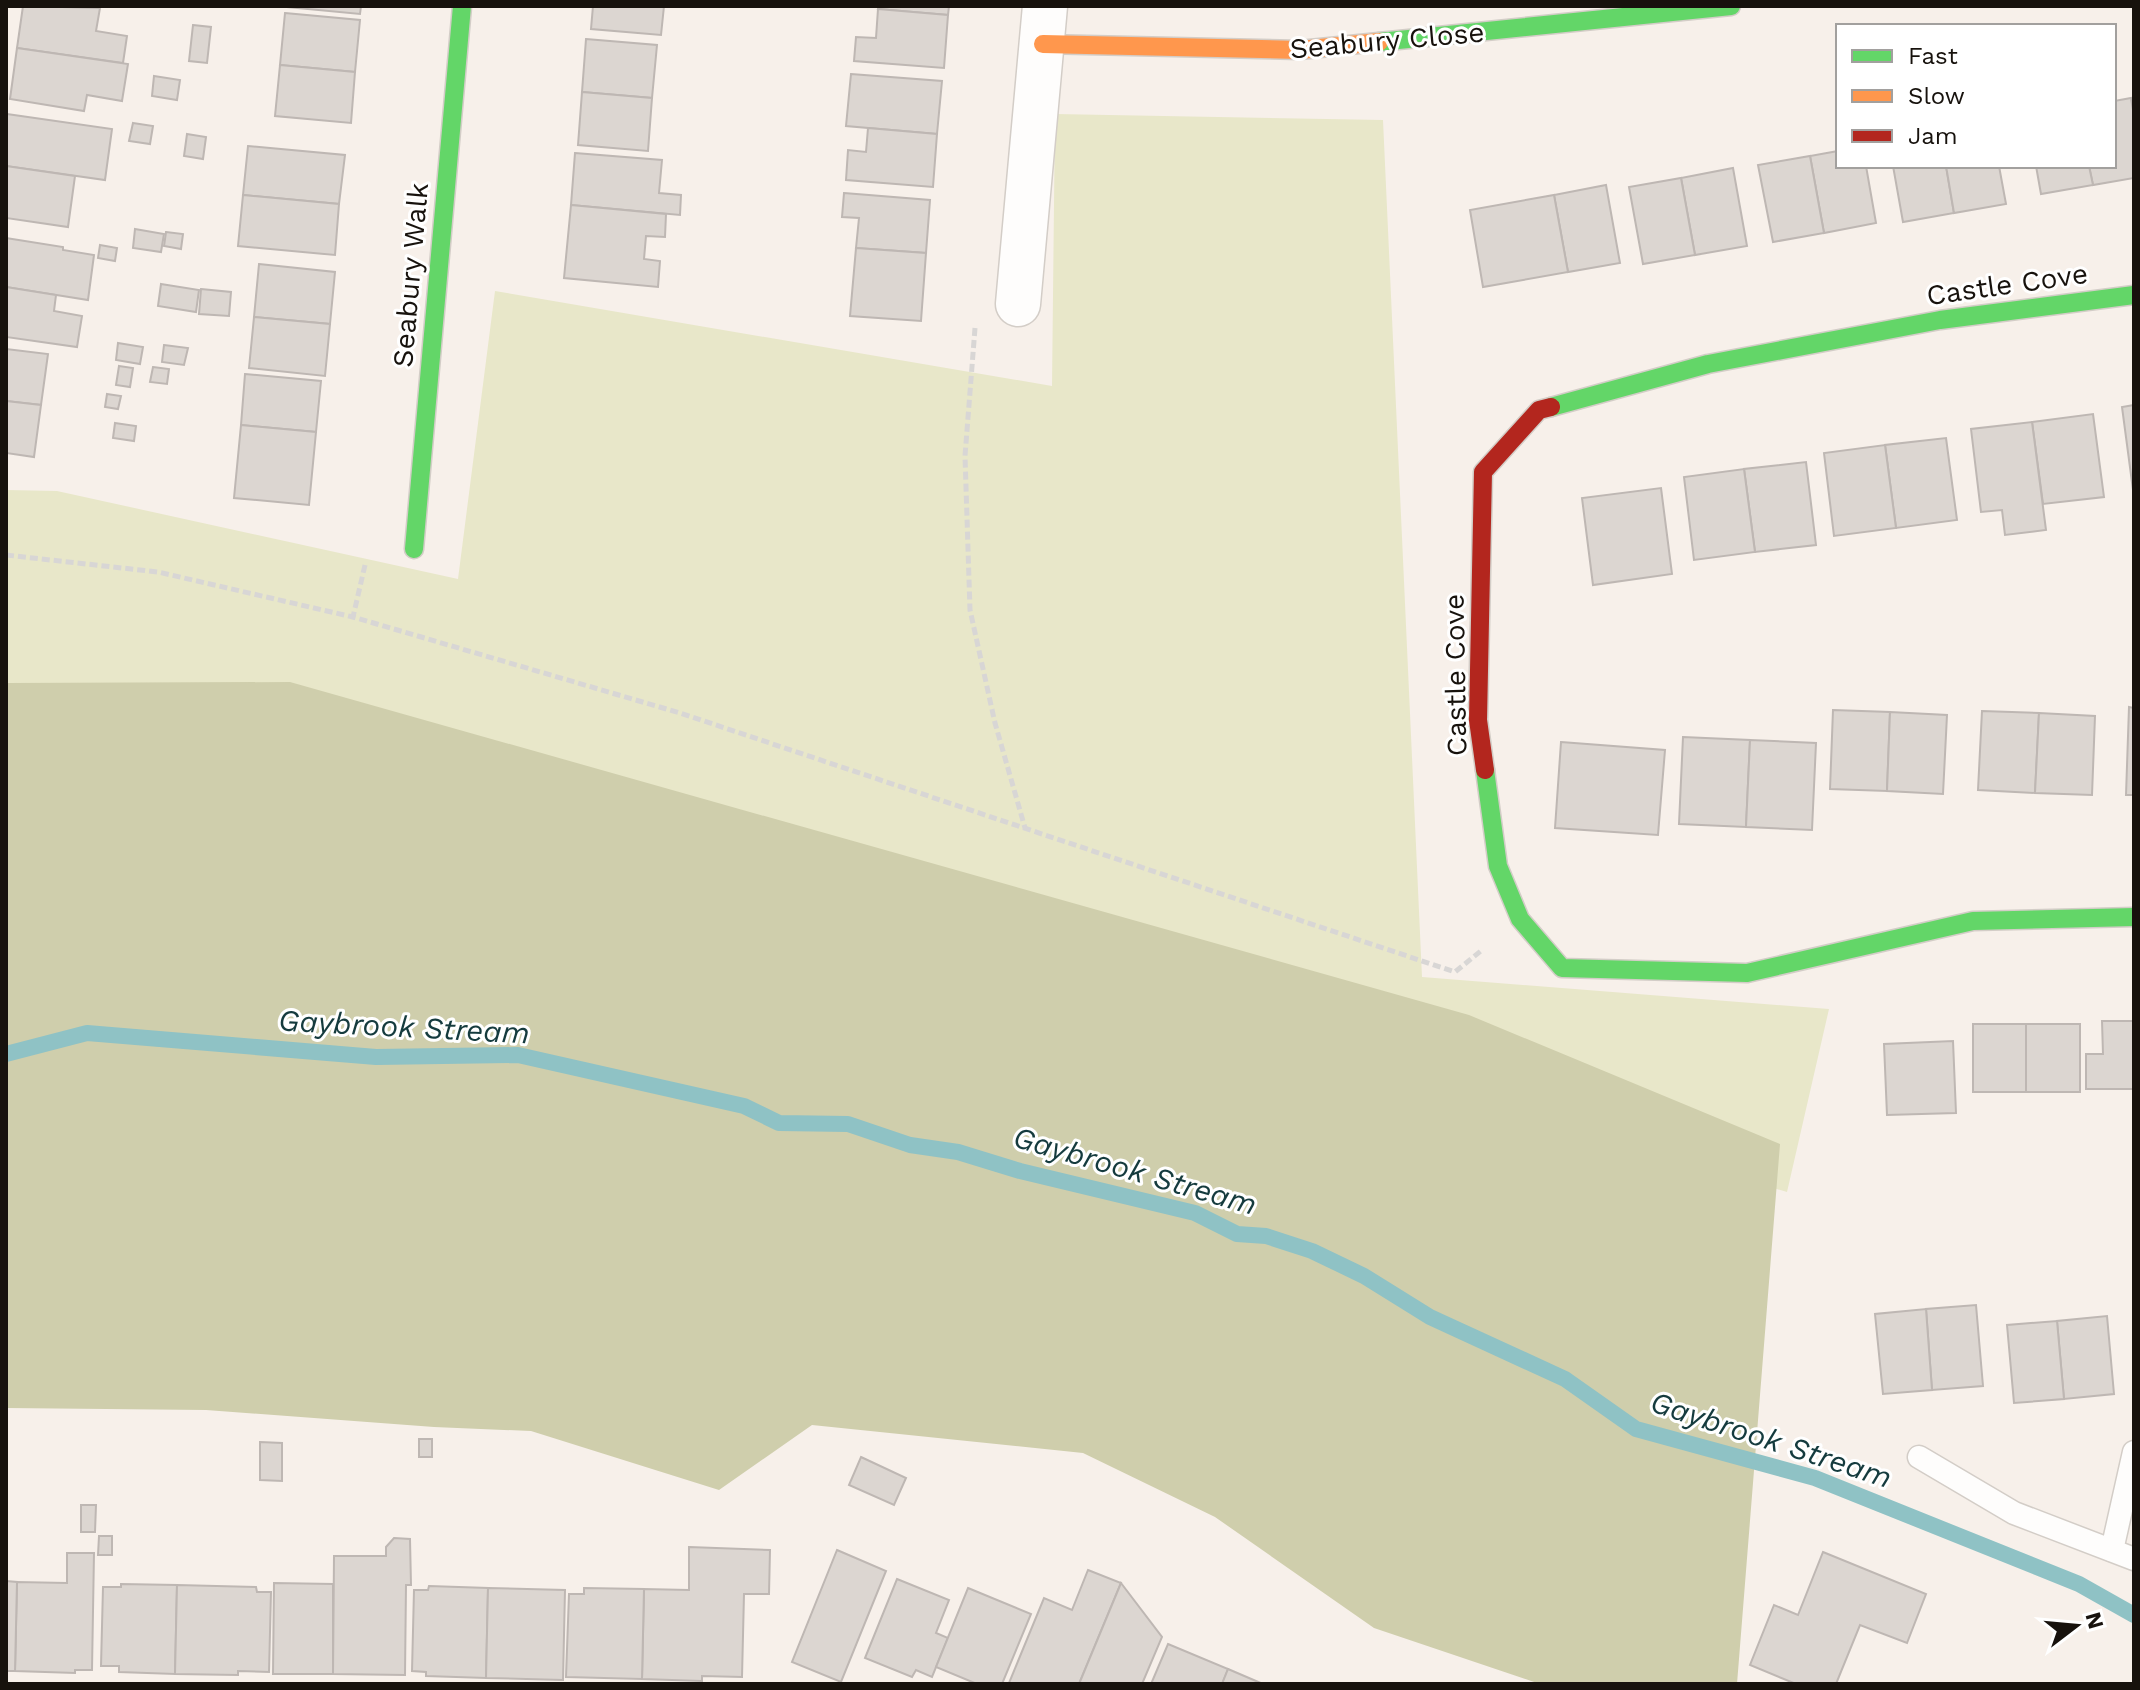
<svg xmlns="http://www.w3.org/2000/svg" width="2140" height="1690" font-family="'Work Sans',sans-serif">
<rect width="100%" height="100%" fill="#f7f0ea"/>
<!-- green -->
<polygon fill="#e8e7c9" points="1055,114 1383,120 1422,977 1829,1009 1787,1192 931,942 6,759 6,490 57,491 458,579 495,291 1052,386"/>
<!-- forest -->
<polygon fill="#cfceac" points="290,682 1469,1015 1780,1144 1737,1684 1540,1684 1374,1628 1215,1517 1083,1453 812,1425 719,1490 531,1431 434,1427 206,1410 6,1408 6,683"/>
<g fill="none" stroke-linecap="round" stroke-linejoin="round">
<!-- stream -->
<polyline stroke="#8fc2c5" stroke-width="16" points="6,1054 87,1033 376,1057 518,1055 744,1106 779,1123 848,1124 910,1145 958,1152 1020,1171 1195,1213 1237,1234 1266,1236 1312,1251 1364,1276 1430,1317 1565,1379 1636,1429 1815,1478 2079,1584 2134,1615"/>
</g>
<!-- building -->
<g fill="#dcd6d1" stroke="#beb7b3" stroke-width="2">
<polygon points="23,6 100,8 96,31 127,36 123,63 17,48"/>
<polygon points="276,6 361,6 360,14"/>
<polygon points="593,6 664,6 661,35 591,29"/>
<polygon points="879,6 949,6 948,15 878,9"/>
<polygon points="878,9 948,15 944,68 854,61 856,37 876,38"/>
<polygon points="285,13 360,20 355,72 280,65"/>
<polygon points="193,25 211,27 207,63 189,61"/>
<polygon points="586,39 657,45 652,98 582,92"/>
<polygon points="17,48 128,64 122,101 87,95 84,111 10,99"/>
<polygon points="280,65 355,72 351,123 275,116"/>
<polygon points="851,74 942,81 937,134 846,126"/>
<polygon points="154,76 180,80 177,100 152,96"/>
<polygon points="582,92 652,98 648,151 578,145"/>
<polygon points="2131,98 2134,116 2134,178 2093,185 2089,166 2114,166 2114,101"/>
<polygon points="7,114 112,129 105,180 6,166"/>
<polygon points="133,123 153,126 150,144 129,141"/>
<polygon points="868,128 937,134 933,187 846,180 848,150 866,152"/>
<polygon points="187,134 206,137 203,159 184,156"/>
<polygon points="248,146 345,155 339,204 243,195"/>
<polygon points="1838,151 1838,166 1866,166 1876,223 1824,233 1810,156"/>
<polygon points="575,153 662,160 659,193 681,195 680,215 571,205"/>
<polygon points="1810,156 1824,233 1773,242 1758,165"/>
<polygon points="6,166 75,176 68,227 6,218"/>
<polygon points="1893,166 1946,166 1954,213 1903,222"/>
<polygon points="1946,166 1999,166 2006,204 1954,213"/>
<polygon points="2036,166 2089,166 2093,185 2041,194"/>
<polygon points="1733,168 1747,246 1695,255 1681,178"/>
<polygon points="1681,178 1695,255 1643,264 1629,187"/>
<polygon points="1606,185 1620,263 1568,272 1554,195"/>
<polygon points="844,193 930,200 926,253 856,248 859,218 842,217"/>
<polygon points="243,195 339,204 335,255 238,246"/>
<polygon points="1554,195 1568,272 1483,287 1470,210"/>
<polygon points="571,205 666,214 665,237 646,236 644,259 660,261 658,287 564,278"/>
<polygon points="135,229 164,234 161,252 133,248"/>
<polygon points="166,232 183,234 181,249 164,246"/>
<polygon points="6,238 63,247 63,250 94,255 88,300 6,287"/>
<polygon points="100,245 117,248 115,261 98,258"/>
<polygon points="856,248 926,253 921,321 850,316"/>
<polygon points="259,264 335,272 330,324 254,317"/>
<polygon points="161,284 199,290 196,312 158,306"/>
<polygon points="6,287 56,295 54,311 82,316 77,347 6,337"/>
<polygon points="201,289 231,292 229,316 199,314"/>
<polygon points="254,317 330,324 325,376 249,368"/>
<polygon points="118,343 143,347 140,364 116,360"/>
<polygon points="164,345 188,348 184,365 162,362"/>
<polygon points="6,349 48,354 41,405 6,401"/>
<polygon points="119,366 133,368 130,387 116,385"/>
<polygon points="153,367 169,369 167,384 150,382"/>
<polygon points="245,374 321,381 316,432 241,425"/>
<polygon points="107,394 121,396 118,409 105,407"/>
<polygon points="6,401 41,405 34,457 6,453"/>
<polygon points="2134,405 2134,490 2133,490 2122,407"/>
<polygon points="2093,414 2104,497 2043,504 2032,422"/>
<polygon points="2032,422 2046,530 2005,535 2002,510 1981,512 1971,429"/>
<polygon points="115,423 136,426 134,441 113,438"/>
<polygon points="241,425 316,432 309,505 234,498"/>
<polygon points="1946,438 1957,520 1896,528 1885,445"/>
<polygon points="1885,445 1896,528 1834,536 1824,453"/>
<polygon points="1806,462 1816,545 1755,552 1744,469"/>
<polygon points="1744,469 1755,552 1694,560 1684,477"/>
<polygon points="1661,488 1672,574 1593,585 1582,498"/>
<polygon points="2129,707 2134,708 2134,795 2126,795"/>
<polygon points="1833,710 1890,712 1887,791 1830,789"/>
<polygon points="1982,711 2039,713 2035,793 1978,790"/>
<polygon points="1890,712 1947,715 1943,794 1887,791"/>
<polygon points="2039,713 2095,716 2092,795 2035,793"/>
<polygon points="1683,737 1750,740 1746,827 1679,824"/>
<polygon points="1750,740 1816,743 1812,830 1746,827"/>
<polygon points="1561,742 1665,750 1658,835 1555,828"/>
<polygon points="2102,1021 2134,1021 2134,1089 2086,1089 2086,1054 2103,1054"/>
<rect x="1973" y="1024" width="53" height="68"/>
<rect x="2026" y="1024" width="54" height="68"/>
<polygon points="1953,1041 1956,1113 1887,1115 1884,1044"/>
<polygon points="1976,1305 1983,1386 1932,1390 1926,1309"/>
<polygon points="1926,1309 1932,1390 1883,1394 1875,1314"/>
<polygon points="2107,1316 2114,1394 2064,1399 2057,1321"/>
<polygon points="2057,1321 2064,1399 2014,1403 2007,1325"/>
<rect x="419" y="1439" width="13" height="18"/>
<polygon points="260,1442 282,1443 282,1481 260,1480"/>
<polygon points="861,1457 906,1478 894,1505 849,1485"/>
<polygon points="81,1505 96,1505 95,1532 81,1532"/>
<polygon points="99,1536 112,1536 112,1555 98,1555"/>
<polygon points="394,1538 410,1539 411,1585 406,1585 405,1675 333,1674 334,1556 386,1556 386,1547"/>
<polygon points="689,1547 770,1550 769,1594 744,1594 742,1677 702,1676 702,1681 642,1679 644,1589 689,1590"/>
<polygon points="837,1550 886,1571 841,1682 792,1662"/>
<polygon points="1823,1552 1926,1594 1907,1643 1860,1625 1836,1684 1796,1684 1750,1665 1774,1605 1798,1615"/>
<polygon points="67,1553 94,1553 92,1670 75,1670 75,1673 15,1671 17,1582 67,1583"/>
<polygon points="1088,1570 1121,1583 1079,1684 1009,1683 1044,1598 1072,1610"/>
<polygon points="897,1579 949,1600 936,1633 948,1638 932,1677 916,1670 912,1677 865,1658"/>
<polygon points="6,1581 17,1582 15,1671 6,1671"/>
<polygon points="274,1583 333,1584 333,1674 273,1674"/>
<polygon points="1121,1583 1162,1637 1142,1684 1079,1684"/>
<polygon points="121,1584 177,1585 175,1674 119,1672 119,1666 101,1666 103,1587 121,1587"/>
<polygon points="177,1585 256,1587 257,1592 271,1592 269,1672 238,1671 238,1675 175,1674"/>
<polygon points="429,1586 488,1588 486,1678 426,1676 426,1672 412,1671 414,1590 428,1590"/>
<polygon points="488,1588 565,1590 563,1680 486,1678"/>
<polygon points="584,1588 644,1589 642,1679 566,1677 569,1594 584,1594"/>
<polygon points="968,1588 1031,1614 1002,1684 977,1684 936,1667"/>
<polygon points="1168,1644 1228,1669 1222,1684 1151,1684"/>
<polygon points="1228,1669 1263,1684 1222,1684"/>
</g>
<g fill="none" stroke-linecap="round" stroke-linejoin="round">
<defs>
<g id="lane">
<polyline points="1919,1457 2014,1513 2134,1559"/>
<polyline points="2112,1550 2134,1452"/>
</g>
<polyline id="street" points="1018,304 1045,6"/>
<g id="fast">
<polyline points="1379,42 1731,6"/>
<polyline points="1551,407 1708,364 1940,320 2134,295"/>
<polyline points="414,549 462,6"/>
<polyline points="1485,770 1498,866 1520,919 1562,968 1747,973 1973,921 2134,917"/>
</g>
<polyline id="slow" points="1043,44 1300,50 1379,42"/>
<polyline id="jam" points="1485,770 1478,720 1483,472 1539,410 1551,407"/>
</defs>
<!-- lane casing -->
<use href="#lane" stroke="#d3cdc7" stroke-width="25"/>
<!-- street casing -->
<use href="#street" stroke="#d3cdc7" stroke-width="47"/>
<!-- fast casing -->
<use href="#fast" stroke="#d3cdc7" stroke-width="21"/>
<!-- slow casing -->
<use href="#slow" stroke="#d3cdc7" stroke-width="21"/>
<!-- jam casing -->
<use href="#jam" stroke="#d3cdc7" stroke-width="21"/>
<!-- path -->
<g stroke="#d8d6d5" stroke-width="5" stroke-dasharray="8 4" stroke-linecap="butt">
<polyline points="975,328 965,456 970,610 995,723 1025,828"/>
<polyline points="6,555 158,572 353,617"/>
<polyline points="365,565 353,617 680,713 1455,972 1482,950"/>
</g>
<!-- lane -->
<use href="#lane" stroke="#fefdfc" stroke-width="22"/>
<!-- street -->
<use href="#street" stroke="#fefdfc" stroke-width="44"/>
<!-- fast -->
<use href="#fast" stroke="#63d668" stroke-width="18"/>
<!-- slow -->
<use href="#slow" stroke="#ff974d" stroke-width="18"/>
<!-- jam -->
<use href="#jam" stroke="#b3261e" stroke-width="18"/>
</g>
<g text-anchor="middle" stroke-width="6" stroke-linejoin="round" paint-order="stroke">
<!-- street labels -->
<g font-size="28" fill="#17120d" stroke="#fff">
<text transform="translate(1387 40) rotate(-5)" y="10">Seabury Close</text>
<text transform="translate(410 275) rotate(-85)" y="10">Seabury Walk</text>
<text transform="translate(2007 284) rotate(-8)" y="10">Castle Cove</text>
<text transform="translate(1455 675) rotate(-91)" y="10">Castle Cove</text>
</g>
<!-- water labels -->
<g font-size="30" font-style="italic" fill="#153b3e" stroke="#fff">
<text transform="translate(404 1027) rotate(3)" y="10">Gaybrook Stream</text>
<text transform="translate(1135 1171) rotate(16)" y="10">Gaybrook Stream</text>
<text transform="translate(1771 1440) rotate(18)" y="10">Gaybrook Stream</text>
</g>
</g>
<!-- border -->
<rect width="2140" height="1690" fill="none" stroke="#17120d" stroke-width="16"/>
<!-- legend -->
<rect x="1836" y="24" width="280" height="144" fill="#ffffff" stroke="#a2a09e" stroke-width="2"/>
<rect x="1852" y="50" width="40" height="12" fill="#63d668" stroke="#a2a09e" stroke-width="2"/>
<text x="1908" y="64" font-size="24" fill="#17120d">Fast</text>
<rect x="1852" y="90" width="40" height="12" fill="#ff974d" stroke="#a2a09e" stroke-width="2"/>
<text x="1908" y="104" font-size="24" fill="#17120d">Slow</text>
<rect x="1852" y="130" width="40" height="12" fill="#b3261e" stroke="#a2a09e" stroke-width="2"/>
<text x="1908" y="144" font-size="24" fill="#17120d">Jam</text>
<!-- north arrow -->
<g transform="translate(2076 1626) rotate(74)" stroke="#ffffff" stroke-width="6" paint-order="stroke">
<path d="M0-6L14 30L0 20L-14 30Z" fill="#17120d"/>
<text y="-12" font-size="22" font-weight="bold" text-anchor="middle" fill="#17120d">N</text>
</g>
</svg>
